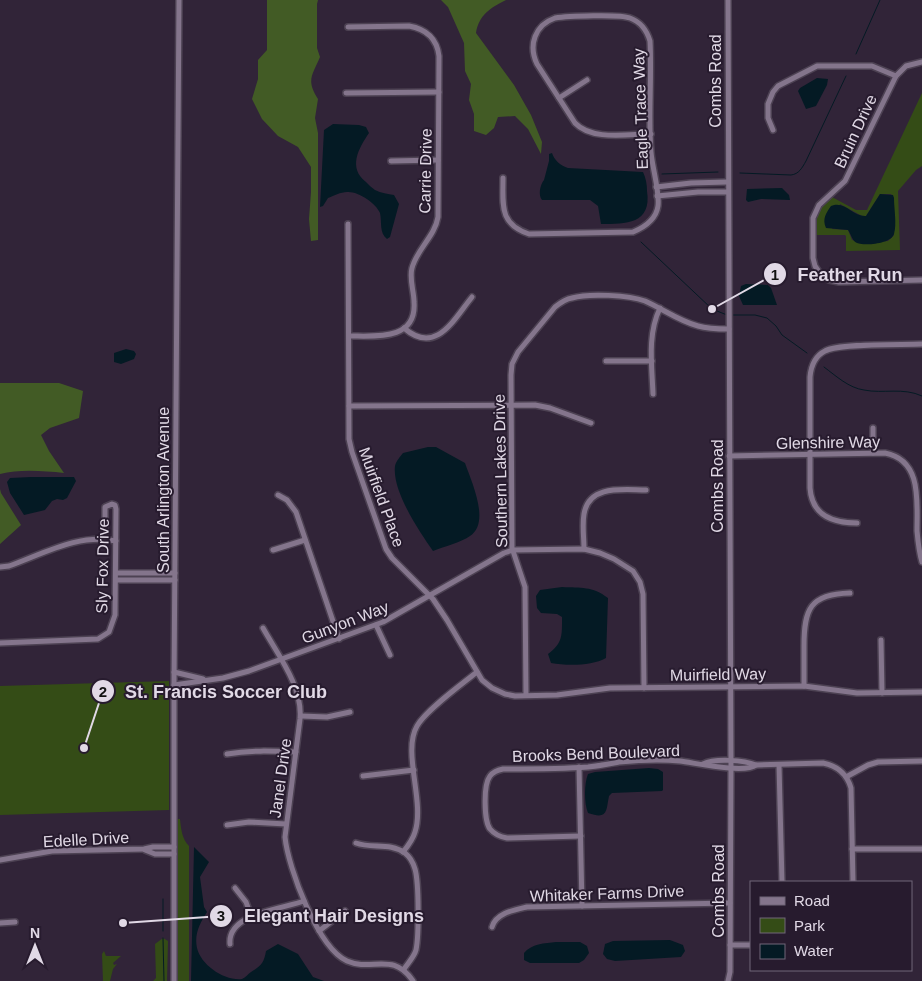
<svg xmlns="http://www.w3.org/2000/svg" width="922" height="981" font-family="Helvetica,sans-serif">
<rect width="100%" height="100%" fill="#312438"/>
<!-- green -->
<g fill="#344c16" fill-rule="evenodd">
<path d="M922 93V166L916 170 898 191 900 250 846 251V236L845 235H816C816 215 816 210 832 197L856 210H867ZM880 194H891L894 198V235L888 241 865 243 852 240 848 230 832 229 840 204 862 216H866Z"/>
<polygon points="169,681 169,810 0,815 0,686"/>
<path d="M176 819H180C181 829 182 839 189 846V981H178Z"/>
<polygon points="163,938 168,941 167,981 153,981 156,978 155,944"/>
<polygon points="104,951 106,956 121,956 113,963 114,965 117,964 113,969 110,981 103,981 102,954"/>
</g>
<!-- forest -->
<g fill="#425b25">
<path d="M267 0H318L317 4V48L320 57C312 76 306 80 318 99L315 118 318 133V240L311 241 309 219 311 192V167L298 147 278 136 262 119 252 99 258 79V60L267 50Z"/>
<path d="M441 0H506C490 8 479 15 476 33L514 85 531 115 542 142 541 154 528 129 515 116 498 117 494 128 486 135 474 131V114L469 100 471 84 465 71 464 43 448 7Z"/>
<path d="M0 383H59L83 391 79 418 50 428 41 435 49 451 64 473C43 471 20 469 0 474Z"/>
<polygon points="0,489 1,493 21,525 0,544"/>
</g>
<!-- water -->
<g fill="#041a24">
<polygon points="817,78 828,79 827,85 816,106 806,109 798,91 800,88"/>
<path d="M333 124 359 125 366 127 369 133C358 149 348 168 366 182 369 185 372 188 375 190 381 193 388 194 394 195L399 204 390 237 387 239C379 233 382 222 380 213 376 203 358 191 347 192 341 192 333 196 328 198L323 206 320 207 324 130Z"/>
<path d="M552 153C554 160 561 166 568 168L643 172C646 178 647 185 647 191 652 224 626 224 601 224L598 206 590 200H542C538 195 540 185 544 180L549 161V154Z"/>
<polygon points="782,188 789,195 790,200 761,199 748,202 746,200 747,189"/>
<path d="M880 194 893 195 894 198C894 209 897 224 894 234 891 244 865 246 857 243 852 241 851 234 848 230L826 228C822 219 826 213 831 206 845 200 853 217 866 216Z"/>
<polygon points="746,284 768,285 771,288 777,305 743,305 739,296 741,286"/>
<polygon points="126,349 134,351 136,354 134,359 121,364 114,362 114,353"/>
<path d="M428 447H436L465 463C471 481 491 522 470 536 460 543 445 546 433 551 419 531 392 491 395 466 396 461 400 457 403 453Z"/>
<polygon points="31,477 74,477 76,481 67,498 63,500 57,499 52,501 45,510 41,511 24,515 10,493 7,482 10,478"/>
<path d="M562 587C581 588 592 586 608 598L606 658C592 666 567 666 551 663L548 654C563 643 562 635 562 617L557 614 541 613 537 608 536 596 540 590Z"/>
<path d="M649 768 658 769 663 772V790L662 791 612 793 609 796C606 811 608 820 588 813 584 804 584 783 588 774L595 772Z"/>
<path d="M194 847 209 862 200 877 204 907 207 912C200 923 194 934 197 948 201 965 224 981 242 979 245 978 248 974 251 972 261 966 264 963 266 951L278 944 298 954 313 977 324 981H191Z"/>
<polygon points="670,940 683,945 685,951 681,957 615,961 607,959 603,954 605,944 613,941"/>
<path d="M556 942H580L587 946 589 953 584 960 579 963H530L524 960V953C531 944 545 943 556 942Z"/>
</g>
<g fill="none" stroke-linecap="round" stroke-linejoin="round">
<!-- stream -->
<g stroke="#041a24" stroke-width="1">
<polyline points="856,54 880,0"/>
<path d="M740 173 791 175C799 174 802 168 806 161L846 76"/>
<polyline points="662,174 718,172"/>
<polyline points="641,242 712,309 727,315"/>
<polyline points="731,315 755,315 767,318 776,326 782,335 807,353"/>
<path d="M824 367C836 376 849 388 864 390 883 394 903 387 922 396"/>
<polyline points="163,931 163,899"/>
<polyline points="163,938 164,981"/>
</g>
<defs>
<g id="minor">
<polyline points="728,0 731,768 730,972 728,981"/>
<path d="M348 27 409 26C426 29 437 39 439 56L438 217C435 236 417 249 412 268 409 279 414 291 414 302 417 341 375 336 350 336"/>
<polyline points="922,62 906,66 896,76 845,181 819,205 813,218 813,258 815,266 821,275 829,280 839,282 922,280"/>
<polyline points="346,93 439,92"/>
<polyline points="559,98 587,80"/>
<polyline points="773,130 768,118 768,104 773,92 778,86 817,66 872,66 896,76"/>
<polyline points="391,161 438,160"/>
<path d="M503 178C503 205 499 224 529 234L633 232C645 227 656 220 658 206 660 192 652 167 651 152 648 116 652 78 650 41 647 31 641 22 630 18 620 14 567 16 555 18 535 25 528 45 537 64L575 123C592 141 628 134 651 134"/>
<polyline points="656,187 691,183 727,182"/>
<polyline points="657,196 698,192 727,192"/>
<polyline points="348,224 349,439 352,452 386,549 392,558 433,599 447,620 482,680 492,688 505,694 515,696 557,695 610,688 804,686 857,693 922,692"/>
<path d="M404 328C436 356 454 319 472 297"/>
<polyline points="606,361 652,361"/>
<path d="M653 394C652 366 647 335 660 308"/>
<polyline points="349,406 535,405 550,408 591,423"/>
<polyline points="873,428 873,453"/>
<path d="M729 456 885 453C922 460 917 501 917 531 918 542 919 552 922 562"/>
<polyline points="278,495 287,500 296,512 339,639"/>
<path d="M857 523C833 523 812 516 810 488V377C811 366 815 356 825 351 838 343 903 345 922 344"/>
<path d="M584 549C584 538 582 525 584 514 589 484 624 490 646 490"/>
<polyline points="273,550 305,540"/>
<path d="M0 567 9 566C43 554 79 533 116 541"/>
<polyline points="116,573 175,573"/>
<polyline points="116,580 175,580"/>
<polyline points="376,625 390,655"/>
<path d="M263 628C278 655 303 687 300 719L285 837C288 868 318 948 347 961 372 972 393 951 413 981"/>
<polyline points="881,640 882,693"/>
<polyline points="0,643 98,639 109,632 115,615 116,509 115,505 112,504 105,507 105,539"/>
<polyline points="174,672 203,679"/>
<polyline points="174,685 223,678 249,671 383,622 504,553 513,550 584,549 600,553 614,559 633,571 640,582 643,594 644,688"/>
<path d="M804 686C804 672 804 659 804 646 804 609 810 594 850 593"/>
<path d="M526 695 525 587 512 548 511 375 512 364 518 352 555 307C560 303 565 299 572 298 588 293 629 295 645 301 663 309 679 321 698 326 708 329 718 329 729 329"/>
<polyline points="301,716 327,717 350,712"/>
<path d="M227 754C250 750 272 751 296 752"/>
<path d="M703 764C715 758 744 760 756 765"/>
<polyline points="779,765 782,882"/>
<polyline points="579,767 582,906"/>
<polyline points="363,776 414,770"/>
<polyline points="846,777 868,765 878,762 922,761"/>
<polyline points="227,825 249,822 286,824"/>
<path d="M581 836 507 838C501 837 495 835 490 829 484 821 483 785 490 776 493 772 498 770 503 769 531 769 560 769 588 767 598 766 608 764 619 762 639 760 660 759 680 761 696 763 744 774 756 765L823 763C838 766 847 774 851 788L853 882"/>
<path d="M356 843C372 849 390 842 405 853 410 857 413 862 415 869 419 883 419 935 416 950 414 957 408 963 404 969"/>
<polyline points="852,849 922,849"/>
<polyline points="145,850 155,854 174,854"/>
<path d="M403 852C408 846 413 839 415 832 425 801 402 752 417 726 426 710 462 684 477 672"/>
<polyline points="0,860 52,851 144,849 153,847 174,847"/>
<polyline points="235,888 246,902 251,916"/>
<polyline points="0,923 15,922"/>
<path d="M492 927C496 913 514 910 527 907L730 903"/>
<polyline points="319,931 345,911"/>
<path d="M230 944C227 913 283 909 304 901"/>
<polyline points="730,945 751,945"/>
<polyline points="174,981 174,685 179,0"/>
</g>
</defs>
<!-- minor casing -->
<use href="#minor" stroke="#4d4253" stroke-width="8"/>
<!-- minor -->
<use href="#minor" stroke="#84758c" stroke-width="5"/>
</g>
<g text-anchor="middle" stroke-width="4" stroke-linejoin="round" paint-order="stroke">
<!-- street labels -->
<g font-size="16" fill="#e1d9e6" stroke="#271b2e">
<text transform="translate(715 81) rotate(-90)" y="6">Combs Road</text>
<text transform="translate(640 109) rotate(-92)" y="6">Eagle Trace Way</text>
<text transform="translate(855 131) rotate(-65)" y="6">Bruin Drive</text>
<text transform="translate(425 171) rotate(-89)" y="6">Carrie Drive</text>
<text transform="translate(828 442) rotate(-1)" y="6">Glenshire Way</text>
<text transform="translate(500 471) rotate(-91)" y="6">Southern Lakes Drive</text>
<text transform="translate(717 486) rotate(-90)" y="6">Combs Road</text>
<text transform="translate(163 490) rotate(-90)" y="6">South Arlington Avenue</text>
<text transform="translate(382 497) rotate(70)" y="6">Muirfield Place</text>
<text transform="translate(102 566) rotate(-89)" y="6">Sly Fox Drive</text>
<text transform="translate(345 622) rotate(-21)" y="6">Gunyon Way</text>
<text transform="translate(718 674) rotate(-1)" y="6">Muirfield Way</text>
<text transform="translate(596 753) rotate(-2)" y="6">Brooks Bend Boulevard</text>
<text transform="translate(280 778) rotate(-82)" y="6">Janel Drive</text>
<text transform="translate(86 839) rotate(-3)" y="6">Edelle Drive</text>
<text transform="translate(718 891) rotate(-90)" y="6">Combs Road</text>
<text transform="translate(607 893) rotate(-2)" y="6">Whitaker Farms Drive</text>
</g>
</g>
<!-- callouts -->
<path fill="none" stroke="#e1d9e6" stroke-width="2" d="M712 309L775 274M84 748L103 691M123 923L221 916"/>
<g fill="#e1d9e6" stroke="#271b2e" stroke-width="2">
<circle cx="712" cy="309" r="5"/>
<circle cx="84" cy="748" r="5"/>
<circle cx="123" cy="923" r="5"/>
<circle cx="775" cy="274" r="12"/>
<circle cx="103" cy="691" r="12"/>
<circle cx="221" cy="916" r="12"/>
</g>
<g font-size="15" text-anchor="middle" font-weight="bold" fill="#111">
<text x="775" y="280">1</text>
<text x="103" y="697">2</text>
<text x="221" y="921">3</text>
</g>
<g font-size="18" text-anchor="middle" font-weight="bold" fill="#e1d9e6" stroke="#271b2e" stroke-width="4" stroke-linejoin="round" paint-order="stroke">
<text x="850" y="281">Feather Run</text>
<text x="226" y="698">St. Francis Soccer Club</text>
<text x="334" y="922">Elegant Hair Designs</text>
</g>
<!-- legend -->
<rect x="750" y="881" width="162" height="90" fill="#271b2e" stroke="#716778"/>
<rect x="760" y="897" width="25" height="8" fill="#84758c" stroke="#716778"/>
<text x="794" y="906" font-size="15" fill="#e1d9e6">Road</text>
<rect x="760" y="918" width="25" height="15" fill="#344c16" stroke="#716778"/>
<text x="794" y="931" font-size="15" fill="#e1d9e6">Park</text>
<rect x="760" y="944" width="25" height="15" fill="#041a24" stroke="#716778"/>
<text x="794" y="956" font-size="15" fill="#e1d9e6">Water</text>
<!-- north arrow -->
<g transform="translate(35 946)" stroke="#271b2e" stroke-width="4" paint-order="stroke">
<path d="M0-4L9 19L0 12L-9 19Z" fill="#e1d9e6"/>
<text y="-8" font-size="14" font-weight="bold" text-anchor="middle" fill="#e1d9e6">N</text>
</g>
</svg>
